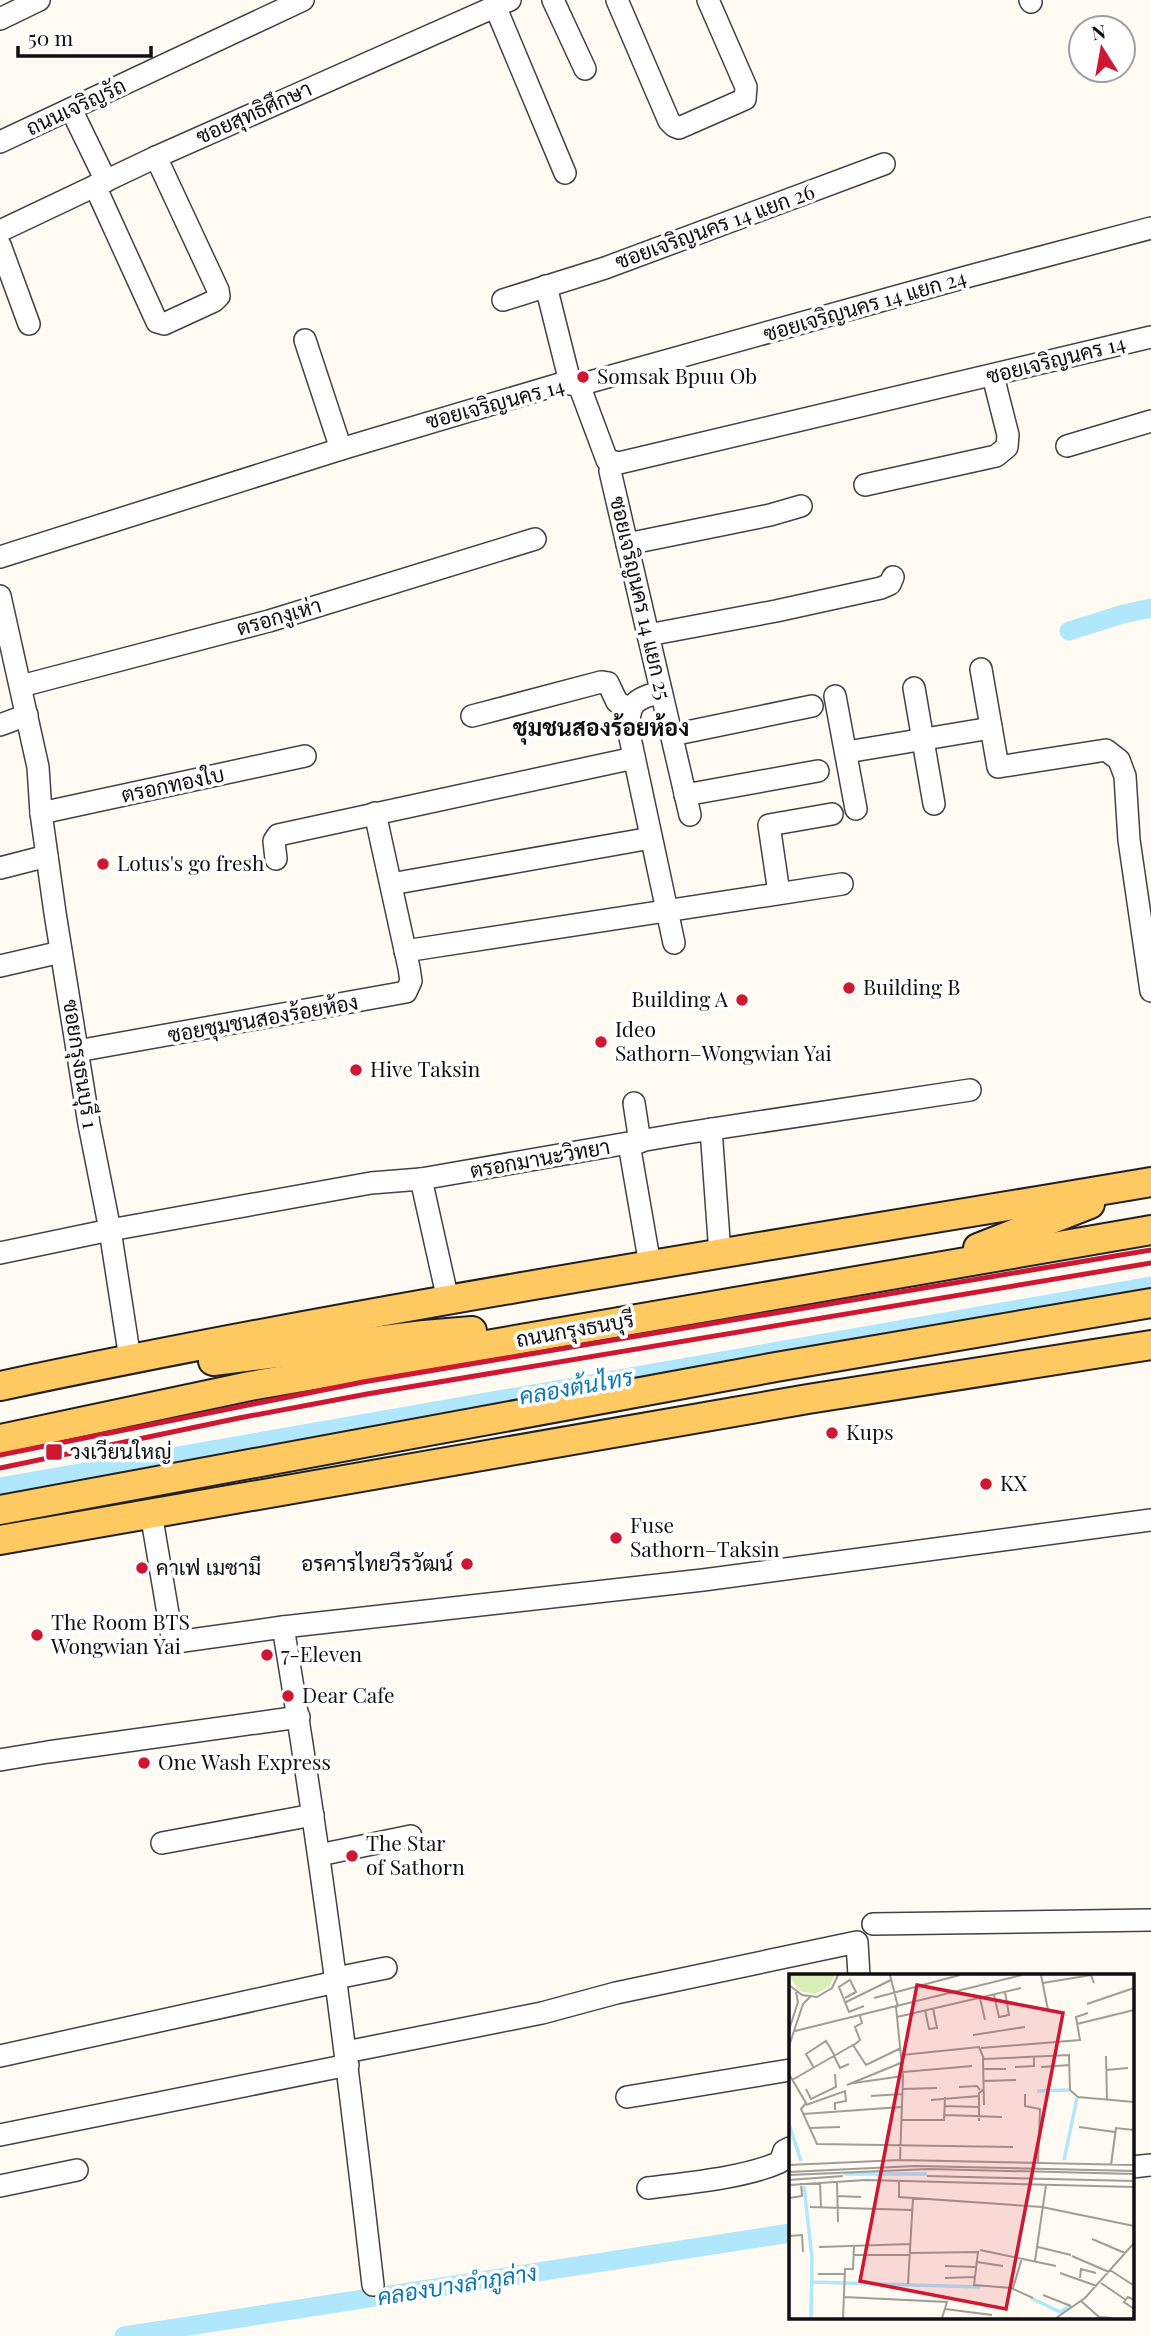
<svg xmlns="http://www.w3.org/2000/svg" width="1151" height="2336" font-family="'Playfair Display',Sarabun,serif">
<rect width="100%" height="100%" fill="#fffbf2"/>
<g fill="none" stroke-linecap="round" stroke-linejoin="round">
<!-- canal -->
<g stroke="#b0e7fc" stroke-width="19">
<polyline points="1069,631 1123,614 1151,608"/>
<polyline points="0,1487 1151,1286"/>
<polyline points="124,2336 790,2233"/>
</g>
<defs>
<g id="minor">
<polyline points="553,0 585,69"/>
<polyline points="617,0 669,121 674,126 679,128 745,99 746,87 708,0"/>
<polyline points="1030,0 1031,2"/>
<polyline points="495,6 565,173"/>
<polyline points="0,19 39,0"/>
<polyline points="71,109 106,181"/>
<polyline points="0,142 303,0"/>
<polyline points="95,186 157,322 164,324 214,301 219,296 218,290 156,157"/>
<polyline points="0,231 156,157 510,0"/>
<polyline points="0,245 29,324"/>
<polyline points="546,286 570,382"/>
<polyline points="503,300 605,268 884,164"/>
<polyline points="305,340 341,449"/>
<polyline points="579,385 966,277 1151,228"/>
<polyline points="1067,446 1151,421"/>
<polyline points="612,463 610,471 690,815"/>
<polyline points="865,485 996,456 1007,447 1008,435 993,376"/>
<polyline points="627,544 770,515 801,506"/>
<polyline points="0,557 341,449 563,383 579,385 607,460 619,463 1151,337"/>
<polyline points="0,596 38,767 41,813 55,913 89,1124 110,1230 130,1359"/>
<polyline points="648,635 776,611 881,588 890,584 893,577"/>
<polyline points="981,669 998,767 1106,750 1119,760 1125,776 1129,840 1151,991"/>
<polyline points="21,686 269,621 535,539"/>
<polyline points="914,688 934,804"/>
<path d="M661 692C633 699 628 704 629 733L674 943"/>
<polyline points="835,696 856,809"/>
<polyline points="472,716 601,682 608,683 617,702 630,709"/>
<polyline points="0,725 27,715"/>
<polyline points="672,735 812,706"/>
<polyline points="847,752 991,728"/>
<polyline points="685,795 818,771"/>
<polyline points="41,813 305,756"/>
<polyline points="276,859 274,841 278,835 634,758"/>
<polyline points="0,868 47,856"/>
<polyline points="391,884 651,838"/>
<polyline points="779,893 769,825 832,814"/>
<polyline points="405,951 842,884"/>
<polyline points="0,966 61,952"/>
<polyline points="77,1051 406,992 411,981 409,968 375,813"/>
<polyline points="634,1103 640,1142"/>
<polyline points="711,1129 720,1254"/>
<polyline points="629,1144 650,1265"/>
<polyline points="421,1179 448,1300"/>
<polyline points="0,1253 110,1230 371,1183 421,1179 686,1133 970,1090"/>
<polyline points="151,1513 172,1637 176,1642 283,1627 703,1580 1151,1520"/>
<path d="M283 1627C320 1845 348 2065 373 2285"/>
<polyline points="0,1760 48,1752 299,1717"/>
<polyline points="162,1843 313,1815"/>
<polyline points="319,1855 411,1836"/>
<polyline points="873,1924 1151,1920"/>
<polyline points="336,1978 386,1968"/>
<polyline points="346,2052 542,2013 616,1993 857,1942 859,1976"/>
<polyline points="0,2056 336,1982"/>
<polyline points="627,2097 790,2070"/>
<polyline points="0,2135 348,2065"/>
<polyline points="1132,2167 1151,2165"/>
<polyline points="0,2186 77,2170"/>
<path d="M648 2188C686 2183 745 2178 780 2162L784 2151 790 2148"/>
</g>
<g id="major">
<polyline points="978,1248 1090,1204"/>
<polyline points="213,1361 424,1335 472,1331"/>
<path d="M0 1386C381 1305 767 1247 1151 1182"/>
<polyline points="0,1439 250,1386 1151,1230"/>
<polyline points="0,1510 776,1367 1151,1303"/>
<polyline points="0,1540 808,1399 1151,1345"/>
</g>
</defs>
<!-- minor casing -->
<use href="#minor" stroke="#424242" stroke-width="24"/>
<!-- major casing -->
<use href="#major" stroke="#202020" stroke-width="32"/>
<!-- minor -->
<use href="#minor" stroke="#fff" stroke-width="21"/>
<!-- major -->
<use href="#major" stroke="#ffc962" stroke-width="28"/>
<!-- rail -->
<g stroke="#ce1833" stroke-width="5">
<polyline points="0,1455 363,1382 1151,1250"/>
<polyline points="0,1468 239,1418 367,1394 1151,1263"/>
</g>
</g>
<!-- markers -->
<g fill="#ce1833" stroke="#fff" stroke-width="2.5">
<circle cx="583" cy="377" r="7"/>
<circle cx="103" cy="864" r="7"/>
<circle cx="849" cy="988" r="7"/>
<circle cx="742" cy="1000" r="7"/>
<circle cx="601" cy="1042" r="7"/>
<circle cx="356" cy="1070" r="7"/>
<circle cx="832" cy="1433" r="7"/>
<rect x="45" y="1443" width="18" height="18" rx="3.5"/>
<circle cx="986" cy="1484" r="7"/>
<circle cx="616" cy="1538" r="7"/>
<circle cx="467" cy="1564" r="7"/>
<circle cx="142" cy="1568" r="7"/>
<circle cx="37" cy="1635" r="7"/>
<circle cx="267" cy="1655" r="7"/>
<circle cx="288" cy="1696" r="7"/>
<circle cx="144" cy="1763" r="7"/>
<circle cx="352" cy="1856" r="7"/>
</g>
<g text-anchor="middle" stroke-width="7" stroke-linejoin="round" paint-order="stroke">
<!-- street labels -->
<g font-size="21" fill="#0f0f0f" stroke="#fff">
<text transform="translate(76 107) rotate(-25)" y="7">ถนนเจริญรัถ</text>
<text transform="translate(254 113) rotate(-24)" y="7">ซอยสุทธิศึกษา</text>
<text transform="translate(715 227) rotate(-20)" y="7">ซอยเจริญนคร 14 แยก 26</text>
<text transform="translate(865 306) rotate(-16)" y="7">ซอยเจริญนคร 14 แยก 24</text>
<text transform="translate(1056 360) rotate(-14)" y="7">ซอยเจริญนคร 14</text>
<text transform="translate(495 404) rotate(-15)" y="7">ซอยเจริญนคร 14</text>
<text transform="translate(640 598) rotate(77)" y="7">ซอยเจริญนคร 14 แยก 25</text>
<text transform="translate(279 617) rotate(-16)" y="7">ตรอกงูเห่า</text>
<text transform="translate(173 785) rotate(-12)" y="7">ตรอกทองใบ</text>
<text transform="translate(263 1019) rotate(-10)" y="7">ซอยชุมชนสองร้อยห้อง</text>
<text transform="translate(80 1064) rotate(81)" y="7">ซอยกรุงธนบุรี 1</text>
<text transform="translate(540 1159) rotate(-10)" y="7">ตรอกมานะวิทยา</text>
<text transform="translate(575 1330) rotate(-10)" y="7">ถนนกรุงธนบุรี</text>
</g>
<!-- poi labels -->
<g font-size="21" fill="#0f0f0f" stroke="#fff" text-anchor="start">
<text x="597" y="384">Somsak Bpuu Ob</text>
<text x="117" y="871">Lotus's go fresh</text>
<text x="863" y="995">Building B</text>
<text x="728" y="1007" text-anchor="end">Building A</text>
<text x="615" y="1037">Ideo<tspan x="615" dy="24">Sathorn–Wongwian Yai</tspan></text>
<text x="370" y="1077">Hive Taksin</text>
<text x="846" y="1440">Kups</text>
<text x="70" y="1459">วงเวียนใหญ่</text>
<text x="1000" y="1491">KX</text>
<text x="630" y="1533">Fuse<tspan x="630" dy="24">Sathorn–Taksin</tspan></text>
<text x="453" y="1571" text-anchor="end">อรคารไทยวีรวัฒน์</text>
<text x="156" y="1575">คาเฟ เมซามี</text>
<text x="51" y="1630">The Room BTS<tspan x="51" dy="24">Wongwian Yai</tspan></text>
<text x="281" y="1662">7-Eleven</text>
<text x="302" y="1703">Dear Cafe</text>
<text x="158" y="1770">One Wash Express</text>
<text x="366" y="1851">The Star<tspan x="366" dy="24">of Sathorn</tspan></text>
</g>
<!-- neighbourhood labels -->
<g font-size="23" font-weight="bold" fill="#0f0f0f" stroke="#fff">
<text x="601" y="736">ชุมชนสองร้อยห้อง</text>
</g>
<!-- water labels -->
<g font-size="23" font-style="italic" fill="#0b77af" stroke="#fff">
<text transform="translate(576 1387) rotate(-10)" y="8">คลองต้นไทร</text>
<text transform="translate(457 2285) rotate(-9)" y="8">คลองบางลำภูล่าง</text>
</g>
</g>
<!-- overview -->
<g transform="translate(789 1974)">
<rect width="345" height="345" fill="#fffbf2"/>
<path d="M0 1H46L40 13 25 20 10 17Z" fill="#d9eeb6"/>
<path fill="none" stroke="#b0e7fc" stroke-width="3.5" d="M248 117 280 116M0 150 12 187M275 186 288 124M55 200H138M15 212 23 284 22 344M23 308 191 313M242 324 271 338 281 332"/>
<path fill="none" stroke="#9f9d97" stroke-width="2" d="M101 1 109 33M252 1 259 36M254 9 302 1 305 9M0 11 13 21 28 23 43 14 49 1M205 21 210 43 220 41 216 18M56 24 67 18 61 6 50 13 60 38 75 32M85 24 171 1M191 24 196 46M57 28 102 6M298 30 345 14M107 33 114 102 111 186M136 36 140 55 148 54 144 34M108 43 232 14M288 50 345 36M0 56 9 28 7 18M6 57 233 1M184 61 236 53M65 71 71 66 66 53 73 49 71 42M0 72 14 30 21 23M192 74 291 66 287 43 299 39M113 81 190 73 195 85 280 81 281 116 289 123 345 128M45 82 51 94 60 90M317 82 318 126M194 84 195 131M226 93 245 92V83M252 93 281 91M25 94 17 80 37 67 46 82M194 95H217M317 96 339 94M114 98 183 92M0 100 17 129 12 135 28 170 224 173M3 106 64 71 77 91 112 74M195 107 227 106M65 109 114 102M58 111 114 88M170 113 188 112 191 116M17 115 22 125 47 113 46 100M113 115 148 114M236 120V132L251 135 249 189M82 122 113 120M142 126 190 122M17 131 56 117 57 127 46 129V136M156 132 190 133M14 140 112 133M156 141 213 143M112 146H155L156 123M190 147V119L195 115M290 153 326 158M20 154 51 153M0 191 111 186 345 191M322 191 327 154 345 156M0 198 126 192 345 197M0 201 140 195 345 200M138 202 345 207M0 206 54 202M110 206V223L253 233 345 252M48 208 49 248M31 209 32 233M0 211 77 206 345 213M48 222 72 223M0 224 13 222 12 209M21 233 124 236M0 262 13 261 14 278M303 265 336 279M30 273 122 270M249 273 282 281M191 276 267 292M121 279 189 278 185 311 222 314 244 324M65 281H121M283 282 320 298M246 287 257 211M188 288 214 292M156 292 187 293M321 296 344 311M271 299 308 312M29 300H56M156 304 186 303M291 304 292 295 307 299M312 309 337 326M119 310 124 224M224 314 233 284M254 321 282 332M55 323 158 328 153 344M345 326 339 323 335 328 345 335M292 327 310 343 322 344M156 335 203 341M54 344 56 295H64L65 272M267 344 296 324 345 269"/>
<path fill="#ce1833" fill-opacity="0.15" stroke="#ce1833" stroke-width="3.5" d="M128 11 274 39 217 335 71 307Z"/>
<rect width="345" height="345" fill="none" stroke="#0f0f0f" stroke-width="3.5"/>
</g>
<!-- north arrow -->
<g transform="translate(1102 49) rotate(349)"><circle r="33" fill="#ffffff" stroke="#9f9f9f" stroke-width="2"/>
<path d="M0-5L12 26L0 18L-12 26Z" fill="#ce1833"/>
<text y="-10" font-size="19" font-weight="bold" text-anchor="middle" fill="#0f0f0f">N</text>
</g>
<!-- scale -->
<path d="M18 46v10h133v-10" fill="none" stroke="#0f0f0f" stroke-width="3.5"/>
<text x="28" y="46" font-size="21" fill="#0f0f0f" stroke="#ffffff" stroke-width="5" paint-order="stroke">50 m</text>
</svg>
